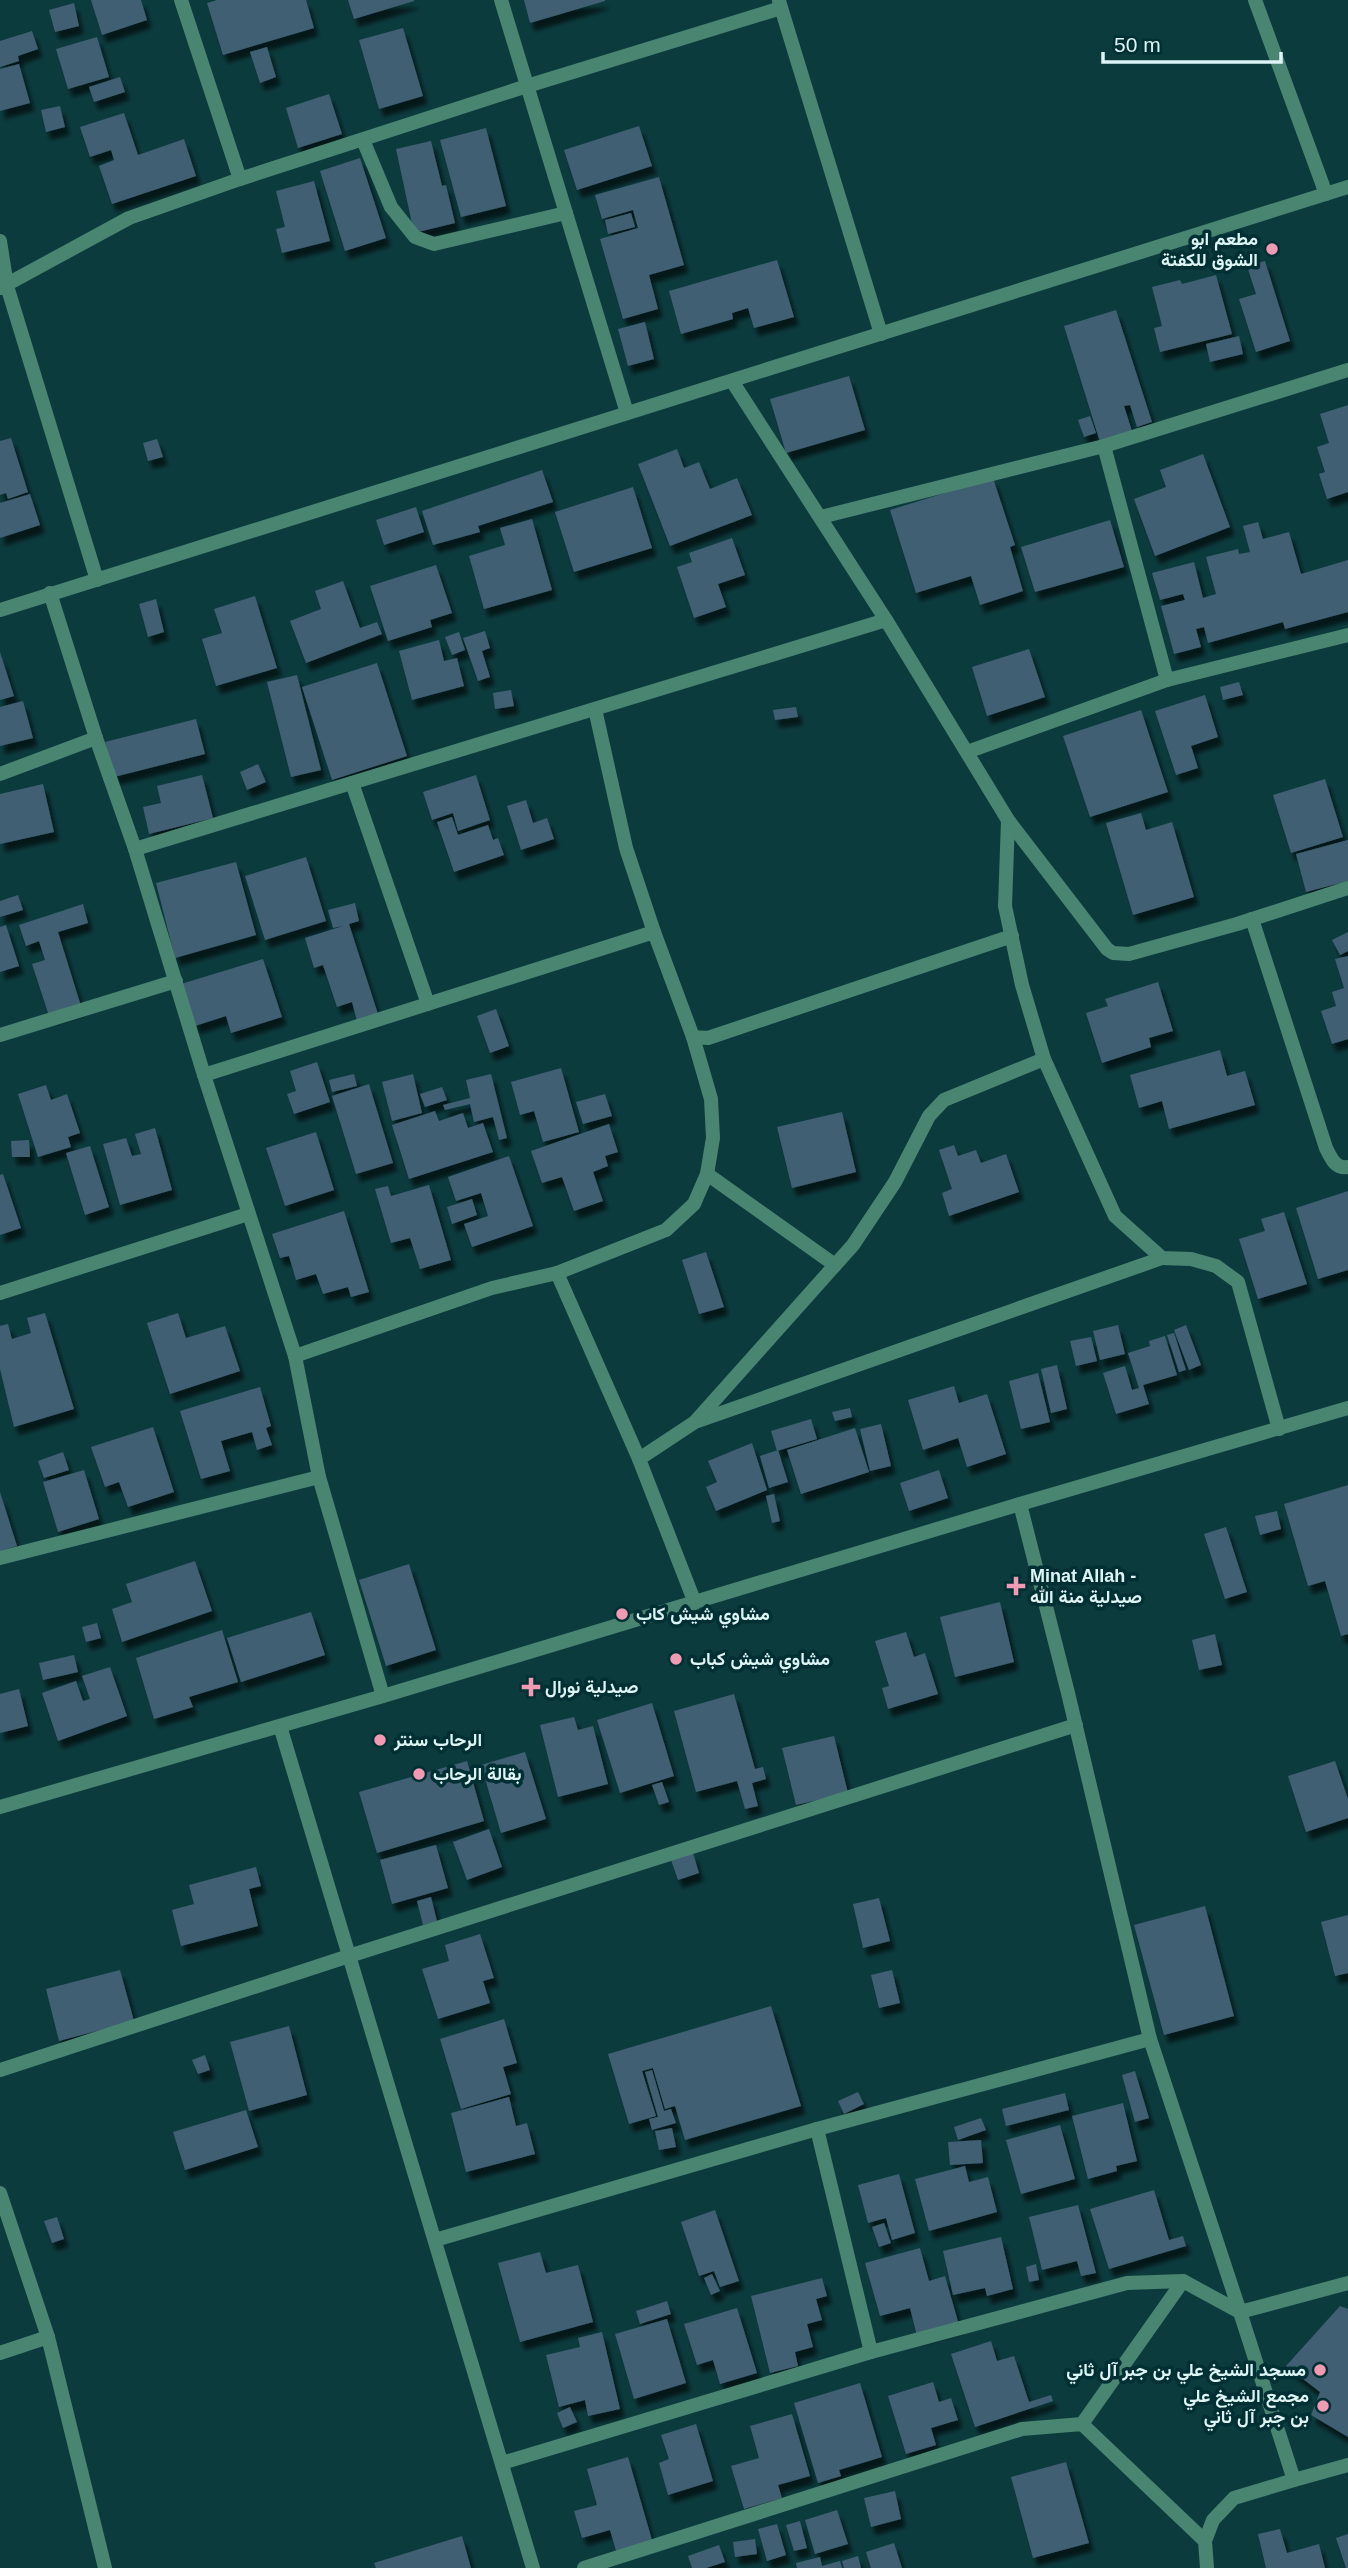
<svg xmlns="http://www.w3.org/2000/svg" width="1348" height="2568" font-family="Helvetica,Vazirmatn,sans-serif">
<defs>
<filter id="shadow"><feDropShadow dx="4.5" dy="8" stdDeviation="2" flood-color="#0009"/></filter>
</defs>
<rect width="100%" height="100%" fill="#0c3b3e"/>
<!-- building -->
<g fill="#3f5f72" filter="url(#shadow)">
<polygon points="91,0 141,0 147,20 102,35"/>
<polygon points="217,0 306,0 314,28 223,55 207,3"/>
<polygon points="348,0 414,0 414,1 354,19"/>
<polygon points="524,0 605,0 605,1 530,23"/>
<polygon points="74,3 79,26 55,32 49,10"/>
<polygon points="403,28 423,96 379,109 359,40"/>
<polygon points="32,31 38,49 18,56 19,61 0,67 0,41"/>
<polygon points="97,37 109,77 68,89 56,49"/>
<polygon points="267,47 276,77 260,83 250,52"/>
<polygon points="19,64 30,103 0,111 0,69"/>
<polygon points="120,77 125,92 94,102 89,87"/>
<polygon points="329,94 342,134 298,148 286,108"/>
<polygon points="60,106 65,127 46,132 41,110"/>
<polygon points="124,113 138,155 184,139 196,176 112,204 99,166 114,160 111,150 90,157 80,127"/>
<polygon points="639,126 652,166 577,190 564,150"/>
<polygon points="486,128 506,206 461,217 440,140"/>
<polygon points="431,141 442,186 446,185 455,223 414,233 396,149"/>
<polygon points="360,158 386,238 345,251 320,171"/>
<polygon points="659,177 684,265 649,275 658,309 623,319 600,239 638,228 633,210 602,219 595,195"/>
<polygon points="314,181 330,241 282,253 276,229 285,227 276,191"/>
<polygon points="631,213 635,227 608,234 605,220"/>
<polygon points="777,260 794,317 754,328 748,308 732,313 733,319 681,334 669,291"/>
<polygon points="1265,261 1290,341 1256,352 1239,299 1256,294 1247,266"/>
<polygon points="1216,275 1232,334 1160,352 1154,328 1162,326 1152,287 1180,280 1182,284"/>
<polygon points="1116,310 1152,422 1137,427 1130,405 1124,406 1132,431 1100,442 1064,326"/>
<polygon points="645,322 654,359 628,366 618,329"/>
<polygon points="1239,336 1243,354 1210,362 1206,344"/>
<polygon points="849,376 865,430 786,453 770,399"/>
<polygon points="1348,405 1348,492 1327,499 1319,474 1325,472 1317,447 1329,443 1320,414"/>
<polygon points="1090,416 1096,433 1084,437 1078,420"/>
<polygon points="11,438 28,492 8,499 6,493 0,495 0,441"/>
<polygon points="157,439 163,457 148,461 143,443"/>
<polygon points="677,449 684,468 699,462 710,489 737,478 752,515 670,546 638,464"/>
<polygon points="1203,454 1230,527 1155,556 1134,499 1166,487 1160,470"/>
<polygon points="542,470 553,502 478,526 480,532 433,545 422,511"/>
<polygon points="993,478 1015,545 1010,547 1023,591 980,605 971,576 916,593 890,510"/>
<polygon points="633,487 652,548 574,572 555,512"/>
<polygon points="30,494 40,525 0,538 0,503"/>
<polygon points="416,507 424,532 384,545 376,520"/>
<polygon points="532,519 552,590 484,609 469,556 505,545 500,528"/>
<polygon points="1110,520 1124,567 1035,592 1021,547"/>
<polygon points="1258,522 1263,539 1289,532 1301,574 1348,560 1348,612 1285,629 1283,622 1208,643 1204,627 1196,629 1201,647 1174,654 1161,606 1185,600 1183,594 1160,600 1152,573 1194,562 1203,598 1216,594 1206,557 1238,549 1239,554 1250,552 1243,526"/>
<polygon points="732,538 745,575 718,584 726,607 694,618 677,567 692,562 689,553"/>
<polygon points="436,565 452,613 430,620 432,627 388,641 370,586"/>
<polygon points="343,581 360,628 377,622 382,634 306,663 290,621 321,609 315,591"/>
<polygon points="255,596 277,668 216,686 202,639 222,633 214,609"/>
<polygon points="156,599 164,632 148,637 139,604"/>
<polygon points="485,631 490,648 482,651 490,677 478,681 463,638"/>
<polygon points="459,632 465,650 452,655 445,637"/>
<polygon points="439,640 444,661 457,658 464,686 412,700 399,651"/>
<polygon points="1029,649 1045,697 987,716 972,667"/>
<polygon points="0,652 14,696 0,700"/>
<polygon points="377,663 407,756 332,780 302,687"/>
<polygon points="297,675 321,770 291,777 267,682"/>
<polygon points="1239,682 1243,695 1223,700 1220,687"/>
<polygon points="511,690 514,706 495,709 493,693"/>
<polygon points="1205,695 1218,737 1191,746 1198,768 1176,775 1155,711"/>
<polygon points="23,701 33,738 0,746 0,707"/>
<polygon points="796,707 798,717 775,720 773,710"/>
<polygon points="1141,710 1168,792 1090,817 1063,736"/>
<polygon points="196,719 205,754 114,777 105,742"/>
<polygon points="258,764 266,782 247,790 240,772"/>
<polygon points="202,775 213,818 149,834 143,807 161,803 157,786"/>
<polygon points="476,775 490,820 458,831 453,813 432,820 423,792"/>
<polygon points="1325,779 1343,837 1291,853 1273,795"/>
<polygon points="43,784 54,832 0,844 0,794"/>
<polygon points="526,800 533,823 547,818 554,839 521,850 507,806"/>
<polygon points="1141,813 1146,830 1172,822 1194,897 1133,915 1106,823"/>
<polygon points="452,817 458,835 488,825 493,840 498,838 504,855 454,872 437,822"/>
<polygon points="1348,840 1348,881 1306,892 1296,854"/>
<polygon points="306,857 326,921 265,940 245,876"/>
<polygon points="236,862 256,935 175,958 156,883"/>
<polygon points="18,895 23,910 0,917 0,901"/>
<polygon points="355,903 359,921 349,924 378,1014 357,1021 352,1002 337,1007 323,965 314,968 305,938 343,926 333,928 328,910"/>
<polygon points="83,904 88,923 58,932 81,1006 49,1016 32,964 45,960 39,941 26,946 19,925"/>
<polygon points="6,925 19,966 0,972 0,927"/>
<polygon points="1348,932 1348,951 1340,955 1332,940"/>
<polygon points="1348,956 1348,1039 1332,1044 1321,1011 1336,1006 1332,992 1344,988 1335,959"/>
<polygon points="263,959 282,1017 231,1033 226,1016 195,1026 181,984"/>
<polygon points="1158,982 1173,1031 1149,1038 1151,1047 1102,1063 1086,1013 1108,1006 1105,999"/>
<polygon points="496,1009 509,1046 490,1053 477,1016"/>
<polygon points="1220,1050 1227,1076 1245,1071 1255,1105 1169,1129 1162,1101 1139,1108 1130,1075"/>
<polygon points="317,1062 330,1102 294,1114 287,1094 296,1091 290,1071"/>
<polygon points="561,1068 579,1132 543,1142 534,1111 520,1115 511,1082"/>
<polygon points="354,1074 357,1086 332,1092 329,1080"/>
<polygon points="413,1074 422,1113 392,1121 382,1082"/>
<polygon points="491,1074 507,1138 499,1140 493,1117 474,1122 470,1104 445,1110 443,1105 470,1098 466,1080"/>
<polygon points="369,1084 393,1163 356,1174 332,1096"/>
<polygon points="46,1085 51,1100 67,1094 80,1133 68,1137 71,1147 38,1157 18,1094"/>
<polygon points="442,1087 447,1100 425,1107 420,1094"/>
<polygon points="605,1094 612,1116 583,1124 576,1102"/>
<polygon points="435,1111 439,1121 463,1113 468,1128 483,1123 493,1152 409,1179 392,1125"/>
<polygon points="842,1112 856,1172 792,1188 777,1127"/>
<polygon points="609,1124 618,1152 605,1156 608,1166 593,1172 603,1201 574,1211 562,1177 542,1183 531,1151"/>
<polygon points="155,1128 172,1190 120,1205 103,1144 126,1138 132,1156 141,1154 135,1134"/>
<polygon points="316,1132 334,1190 285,1206 266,1148"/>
<polygon points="29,1140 30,1157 12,1157 11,1141"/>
<polygon points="954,1145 958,1156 976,1150 981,1163 1006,1154 1019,1192 949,1216 942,1193 952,1189 939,1150"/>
<polygon points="90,1146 109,1207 85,1215 66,1153"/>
<polygon points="509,1156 533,1226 472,1247 464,1224 488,1216 481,1193 456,1201 448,1177"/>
<polygon points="3,1174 21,1228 0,1235 0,1175"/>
<polygon points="429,1185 451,1260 420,1269 410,1238 391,1243 375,1189 388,1186 391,1196"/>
<polygon points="1348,1191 1348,1270 1318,1279 1296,1208"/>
<polygon points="472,1199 477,1215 452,1224 447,1207"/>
<polygon points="344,1211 369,1292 351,1297 348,1287 323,1294 316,1274 296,1280 289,1256 280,1258 272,1234"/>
<polygon points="1284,1212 1307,1284 1258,1299 1239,1239 1265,1231 1261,1219"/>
<polygon points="706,1252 724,1307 699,1314 682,1260"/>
<polygon points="45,1313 74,1409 14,1427 0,1369 0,1326 8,1324 12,1339 31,1333 27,1318"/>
<polygon points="178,1313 186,1338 225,1326 240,1371 170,1394 147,1323"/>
<polygon points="1118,1325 1125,1354 1100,1360 1093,1331"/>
<polygon points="1186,1325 1201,1365 1189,1370 1174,1330"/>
<polygon points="1174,1333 1186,1370 1179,1372 1167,1335"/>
<polygon points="1165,1336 1177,1375 1143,1385 1149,1404 1116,1414 1103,1373 1125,1366 1132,1390 1139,1388 1128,1353 1150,1346 1149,1341"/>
<polygon points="1091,1337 1097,1361 1076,1366 1070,1341"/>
<polygon points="1057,1365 1067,1409 1051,1413 1041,1369"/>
<polygon points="1038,1373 1050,1422 1021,1429 1009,1381"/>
<polygon points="954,1386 959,1403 987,1394 1006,1454 967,1467 958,1438 923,1450 908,1400"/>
<polygon points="260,1387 271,1426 266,1428 272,1445 257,1450 252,1432 221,1441 230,1471 201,1479 180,1411"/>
<polygon points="850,1408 852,1417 835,1421 832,1412"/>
<polygon points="811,1419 817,1439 777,1451 771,1431"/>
<polygon points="881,1424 891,1466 870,1471 860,1429"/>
<polygon points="153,1427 174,1492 128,1507 119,1482 105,1487 91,1447"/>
<polygon points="855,1428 869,1472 801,1494 787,1450"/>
<polygon points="752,1443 767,1490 716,1511 706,1487 717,1482 708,1461"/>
<polygon points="778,1450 788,1482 769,1488 760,1456"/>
<polygon points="63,1452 69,1470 44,1478 38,1461"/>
<polygon points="84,1470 99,1519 58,1532 43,1482"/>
<polygon points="939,1470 948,1498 909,1511 900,1483"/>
<polygon points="1348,1485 1348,1634 1341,1636 1325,1581 1308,1586 1284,1504"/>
<polygon points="0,1492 17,1546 0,1551"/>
<polygon points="774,1494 780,1521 772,1523 766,1496"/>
<polygon points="1277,1511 1281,1529 1260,1535 1255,1516"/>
<polygon points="1226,1527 1247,1592 1225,1599 1204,1534"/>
<polygon points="195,1561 212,1611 122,1642 112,1609 132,1602 126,1584"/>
<polygon points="409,1564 436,1650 386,1666 359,1580"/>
<polygon points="1000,1602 1014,1662 955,1677 940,1617"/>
<polygon points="311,1612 325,1655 241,1682 227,1638"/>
<polygon points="97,1623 101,1638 86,1642 82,1627"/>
<polygon points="222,1630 238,1682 189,1697 193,1707 154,1719 136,1658"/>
<polygon points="906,1632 914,1657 925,1653 938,1694 888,1709 882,1688 889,1686 875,1641"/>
<polygon points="1215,1634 1222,1665 1199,1670 1192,1640"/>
<polygon points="74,1655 78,1672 43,1680 39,1663"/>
<polygon points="110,1667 127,1716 58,1741 42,1693 76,1681 83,1701 90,1699 82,1676"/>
<polygon points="19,1689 28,1726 0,1733 0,1694"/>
<polygon points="734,1694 755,1769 763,1767 766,1779 752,1783 758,1806 745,1809 737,1781 696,1792 674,1711"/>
<polygon points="652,1703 674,1776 620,1793 597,1720"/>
<polygon points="574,1717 578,1730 593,1726 608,1784 558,1797 540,1725"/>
<polygon points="834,1736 848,1793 796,1805 782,1748"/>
<polygon points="525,1752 546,1819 501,1833 481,1765"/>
<polygon points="467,1761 484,1821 377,1853 359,1792"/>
<polygon points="1335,1761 1348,1799 1348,1818 1306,1832 1288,1776"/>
<polygon points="662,1782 669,1802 659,1805 652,1785"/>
<polygon points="489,1829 502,1867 467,1880 453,1842"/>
<polygon points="436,1845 448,1888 392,1904 380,1860"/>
<polygon points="693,1853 699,1873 678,1880 671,1860"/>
<polygon points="256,1867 261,1886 249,1889 258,1926 181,1946 172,1910 194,1904 189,1885"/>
<polygon points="431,1897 437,1921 423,1925 417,1901"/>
<polygon points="879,1898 890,1941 863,1948 853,1904"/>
<polygon points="1205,1906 1234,2016 1164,2035 1134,1925"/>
<polygon points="1348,1915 1348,1973 1335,1976 1321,1922"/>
<polygon points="480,1934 494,1978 483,1981 490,2003 438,2019 422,1969 449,1961 445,1945"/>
<polygon points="120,1970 134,2021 59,2041 46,1989"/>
<polygon points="892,1970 900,2003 879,2008 871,1975"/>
<polygon points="771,2006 801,2106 685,2140 675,2106 665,2109 653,2068 642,2071 656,2116 629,2124 608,2054"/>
<polygon points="504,2019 517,2063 503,2067 511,2094 461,2109 440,2039"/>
<polygon points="289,2026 307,2095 249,2111 230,2042"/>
<polygon points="205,2055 210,2070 198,2074 192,2060"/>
<polygon points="652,2070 664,2111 671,2109 676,2123 652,2130 649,2119 658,2117 645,2072"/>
<polygon points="1135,2071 1149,2118 1135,2122 1122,2075"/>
<polygon points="858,2092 864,2104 844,2114 838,2101"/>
<polygon points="1065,2093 1069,2110 1006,2126 1002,2109"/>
<polygon points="509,2097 516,2126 527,2123 535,2154 466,2172 451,2113"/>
<polygon points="1123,2103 1137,2161 1116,2166 1117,2171 1088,2179 1072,2116"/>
<polygon points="246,2110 258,2147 185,2170 173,2132"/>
<polygon points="981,2118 986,2130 958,2140 954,2127"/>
<polygon points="1060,2125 1075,2179 1021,2194 1006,2140"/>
<polygon points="672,2128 676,2147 659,2150 655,2131"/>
<polygon points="981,2140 983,2163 950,2165 948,2142"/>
<polygon points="965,2166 969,2182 988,2177 997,2212 929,2231 915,2179"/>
<polygon points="899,2174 915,2233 892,2240 886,2218 868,2223 858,2185"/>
<polygon points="1154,2190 1169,2240 1183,2236 1186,2246 1109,2269 1090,2209"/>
<polygon points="1078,2205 1096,2273 1081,2276 1077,2261 1042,2270 1029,2217"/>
<polygon points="715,2210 739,2281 720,2287 714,2271 699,2276 681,2222"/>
<polygon points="57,2217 64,2239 52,2243 44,2221"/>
<polygon points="884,2223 891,2243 879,2247 872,2227"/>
<polygon points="1001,2237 1013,2289 987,2296 985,2288 953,2295 943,2251"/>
<polygon points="920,2248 929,2281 945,2276 959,2325 917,2336 910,2308 880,2316 865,2263"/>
<polygon points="540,2252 546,2273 578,2265 593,2322 520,2342 498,2263"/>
<polygon points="1036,2264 1039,2280 1029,2282 1026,2267"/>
<polygon points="712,2274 720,2291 711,2295 704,2278"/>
<polygon points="822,2278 827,2296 816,2299 822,2320 807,2324 813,2347 795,2352 798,2366 770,2373 751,2296"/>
<polygon points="667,2301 671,2314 640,2324 636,2311"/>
<polygon points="1340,2306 1348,2309 1348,2437 1311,2415 1320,2392 1286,2366"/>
<polygon points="737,2308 757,2373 720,2384 713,2360 697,2365 684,2324"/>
<polygon points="667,2319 686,2383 634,2399 615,2334"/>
<polygon points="602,2332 620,2409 588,2416 585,2400 559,2407 546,2355 580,2347 578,2338"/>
<polygon points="991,2341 997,2361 1014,2356 1029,2402 1051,2395 1053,2401 975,2427 951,2354"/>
<polygon points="933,2382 939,2402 951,2398 958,2420 931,2428 936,2445 906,2454 888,2396"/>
<polygon points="860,2383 882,2457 839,2470 841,2476 818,2483 794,2403"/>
<polygon points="570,2407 577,2422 563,2428 557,2413"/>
<polygon points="792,2414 810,2476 778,2485 782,2498 744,2509 731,2466 759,2458 750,2426"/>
<polygon points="696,2424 713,2481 668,2495 659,2463 669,2459 661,2435"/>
<polygon points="628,2457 652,2540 616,2551 610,2530 582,2538 574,2511 597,2505 587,2469"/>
<polygon points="1066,2462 1089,2543 1033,2558 1011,2477"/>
<polygon points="895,2491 901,2519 871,2527 864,2498"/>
<polygon points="837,2510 848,2544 815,2554 805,2520"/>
<polygon points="800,2521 807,2548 794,2551 786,2525"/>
<polygon points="777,2524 786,2555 767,2561 758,2529"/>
<polygon points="1280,2529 1287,2553 1319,2544 1325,2568 1266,2568 1258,2534"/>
<polygon points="1348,2534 1348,2568 1346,2568 1336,2538"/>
<polygon points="462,2536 471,2568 376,2568 374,2563"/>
<polygon points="755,2539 757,2554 735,2557 733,2542"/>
<polygon points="894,2543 902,2568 871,2568 866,2552"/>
<polygon points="719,2545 725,2562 706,2568 692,2568 688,2556"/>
<polygon points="858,2556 861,2568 844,2568 842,2561"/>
<polygon points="820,2557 822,2566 840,2561 842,2568 797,2568 796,2563"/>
</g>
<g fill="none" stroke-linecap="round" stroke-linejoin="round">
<!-- minor -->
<g stroke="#498571" stroke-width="14">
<polyline points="181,0 240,179"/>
<polyline points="501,0 627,413"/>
<polyline points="1255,0 1326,194"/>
<polyline points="779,1 881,334"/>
<polyline points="363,140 391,207 415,237 434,244 566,213"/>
<polyline points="0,241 7,286 97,580"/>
<polyline points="0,288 129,218 240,179 527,86 781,8"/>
<polyline points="732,381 886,620 1008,820 1107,949 1113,953 1129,954 1237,924 1348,888"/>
<polyline points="1104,446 1167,680 1348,635"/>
<polyline points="821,517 1104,446 1348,370"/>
<polyline points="50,593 96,738 135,849 204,1075 295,1356 319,1477 383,1696"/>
<polyline points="0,610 1348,187"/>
<polyline points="595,709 626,848 654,932"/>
<polyline points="967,752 1167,680"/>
<polyline points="0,774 96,738"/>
<polyline points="352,783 428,1004"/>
<polyline points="1008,820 1005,906 1022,985 1044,1059 1115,1216 1162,1258 1191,1259 1216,1266 1238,1282 1279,1429"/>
<polyline points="135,849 886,620"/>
<path d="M1252 919 1326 1148C1331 1158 1335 1169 1348 1167"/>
<polyline points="0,1035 176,981"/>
<polyline points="204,1075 654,932 693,1037 708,1038 1012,936"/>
<polyline points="707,1174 835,1265"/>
<polyline points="557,1273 639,1459"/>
<polyline points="0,1293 248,1214"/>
<polyline points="295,1356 492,1288 557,1273 666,1230 694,1204 707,1174 713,1138 711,1099 693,1037"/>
<polyline points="698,1421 1162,1258"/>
<polyline points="1020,1504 1068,1693 1150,2039 1240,2312 1348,2283"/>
<polyline points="0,1558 319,1477"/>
<polyline points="695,1603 639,1459 695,1422 853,1245 895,1182 929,1116 944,1100 1044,1059"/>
<polyline points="280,1726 533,2568"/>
<polyline points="0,2070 349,1956 1076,1725"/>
<polyline points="817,2129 871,2352"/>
<polyline points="0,2193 48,2337 105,2568"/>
<polyline points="435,2240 817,2129 1150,2039"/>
<polyline points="0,2353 48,2337"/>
<polyline points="1082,2424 1183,2281"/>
<polyline points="502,2463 871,2352 1127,2283 1183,2281 1240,2312 1294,2480 1234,2498 1213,2520 1205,2541 1207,2568"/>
<polyline points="1294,2480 1348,2465"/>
<polyline points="584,2568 1022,2429 1082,2424 1205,2541"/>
</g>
<!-- tertiary -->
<polyline stroke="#498571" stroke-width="14" points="0,1807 383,1696 1020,1504 1348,1408"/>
</g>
<!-- markers -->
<g fill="#f19ab3" stroke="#003034" stroke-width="2.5">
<circle cx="1272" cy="249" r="7"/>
<path d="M1012.5 1575.5h7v7h7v7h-7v7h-7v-7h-7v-7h7z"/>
<circle cx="622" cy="1614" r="7"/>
<circle cx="676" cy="1659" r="7"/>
<path d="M527.5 1676.5h7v7h7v7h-7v7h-7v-7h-7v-7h7z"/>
<circle cx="380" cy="1740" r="7"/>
<circle cx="419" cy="1774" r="7"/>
<circle cx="1320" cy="2370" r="7"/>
<circle cx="1323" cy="2406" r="7"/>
</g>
<g text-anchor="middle" stroke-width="7" stroke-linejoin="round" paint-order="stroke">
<!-- poi labels -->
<g font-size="18" font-weight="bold" fill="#ddf4f5" stroke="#003034" text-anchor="start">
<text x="1258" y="245" text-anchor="end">مطعم ابو<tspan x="1258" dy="21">الشوق للكفتة</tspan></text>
<text x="1030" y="1582">Minat Allah -<tspan x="1030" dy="21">صيدلية منة الله</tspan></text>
<text x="636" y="1620">مشاوي شيش كاب</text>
<text x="690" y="1665">مشاوي شيش كباب</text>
<text x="545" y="1693">صيدلية نورال</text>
<text x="394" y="1746">الرحاب سنتر</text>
<text x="433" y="1780">بقالة الرحاب</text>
<text x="1306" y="2376" text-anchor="end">مسجد الشيخ علي بن جبر آل ثاني</text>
<text x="1309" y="2402" text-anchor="end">مجمع الشيخ علي<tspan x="1309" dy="21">بن جبر آل ثاني</tspan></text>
</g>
</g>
<!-- scale -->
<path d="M1103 52v10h178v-10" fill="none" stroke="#ddf4f5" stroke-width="3.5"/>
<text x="1114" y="52" font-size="21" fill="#ddf4f5" stroke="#003034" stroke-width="5" paint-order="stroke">50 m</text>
</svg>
